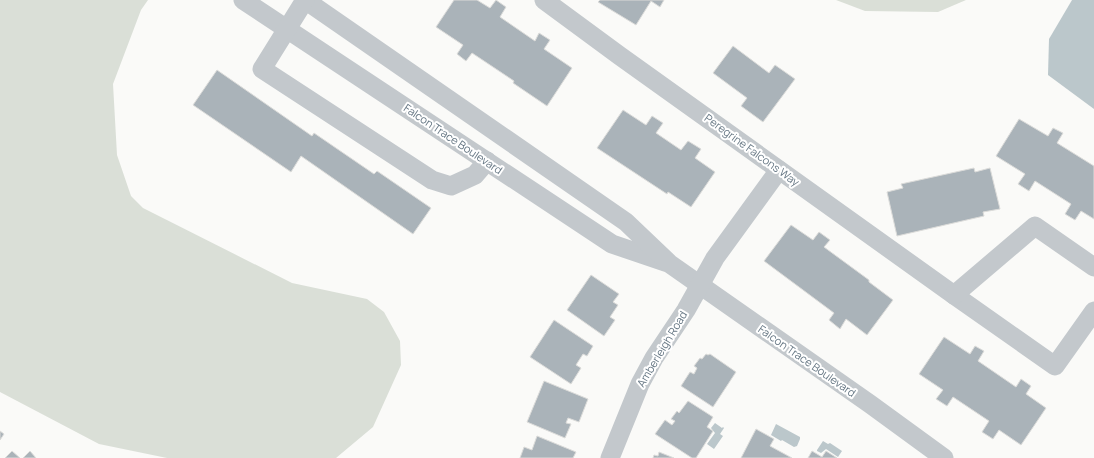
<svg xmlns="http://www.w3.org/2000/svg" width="1094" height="458" font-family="Manrope,sans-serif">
<rect width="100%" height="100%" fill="#fafaf8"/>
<!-- green -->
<g fill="#dadfd7">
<polygon points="0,0 148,0 141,10 113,84 117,155 131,196 143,208 292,283 367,299 384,312 400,341 401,365 373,427 336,458 167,458 99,444 0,392"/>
<polygon points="836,0 966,0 938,12 865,11"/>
</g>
<!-- water -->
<g fill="#bbc7cb">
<polygon points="1072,0 1094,0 1094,109 1048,75 1049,39"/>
<polygon points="715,423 722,428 723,427 724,428 720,434 723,436 714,449 707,444 715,433 711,428"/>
<polygon points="776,424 800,437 800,439 797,446 794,447 782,440 781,441 771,435"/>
<polygon points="823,441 828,444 830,443 842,451 838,457 826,449 821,453 817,451 817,450"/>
</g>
<!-- building -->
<g fill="#aab3b9" stroke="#dcdcda">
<polygon points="454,0 477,0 490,8 496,0 506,7 500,17 535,41 539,33 550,40 544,49 572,68 547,106 513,83 514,81 472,53 466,61 457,54 463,45 436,27"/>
<polygon points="600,0 664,0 660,7 651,1 636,25 598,2"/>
<polygon points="733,46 769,73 775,65 795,79 763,122 741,106 747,98 713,73"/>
<polygon points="217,70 312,136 314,133 374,174 377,171 431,208 413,234 301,156 291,172 193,105"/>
<polygon points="623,110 646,125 652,116 663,123 656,133 681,150 688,141 701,149 695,158 715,172 691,207 668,192 667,194 597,148"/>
<polygon points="1019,119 1048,136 1053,128 1063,133 1057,143 1094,166 1094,219 1081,211 1075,220 1065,214 1071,204 1035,181 1029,191 1018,184 1025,174 996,156"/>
<polygon points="974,168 975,172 990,168 1000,209 983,212 984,216 897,236 887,192 903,188 901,184"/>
<polygon points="791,225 813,240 819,232 830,240 824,247 869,280 869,282 893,300 867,335 846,319 840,329 829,320 834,313 764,261"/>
<polygon points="591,275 619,294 613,302 618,305 610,317 615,320 604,336 567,310"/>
<polygon points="554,320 593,346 587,356 583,354 576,365 581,368 571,384 530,357"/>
<polygon points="944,337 970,354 975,346 984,351 978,361 1016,387 1021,379 1031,386 1026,394 1046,408 1021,445 999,430 993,439 982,432 989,421 953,397 947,406 936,399 943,390 919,374"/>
<polygon points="706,354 708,355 710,354 736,372 713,407 681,386 690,372 694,374 697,368 694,366 700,358 702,359"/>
<polygon points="544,381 588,399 579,422 568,418 566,423 571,424 565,438 527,422"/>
<polygon points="688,401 713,417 707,427 713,431 696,458 692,458 655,434 665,420 672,425 675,421 671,419 677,411 679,413"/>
<polygon points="756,429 774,439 770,446 792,458 741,458"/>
<polygon points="0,431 4,434 0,440"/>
<polygon points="537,436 576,452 573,458 520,458 524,447 532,450"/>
<polygon points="12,451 20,458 5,458"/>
<polygon points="30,451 36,458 23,458"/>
<polygon points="812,451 822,457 826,451 837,458 808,458"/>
<polygon points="659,452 674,458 653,458 654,455 658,456"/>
</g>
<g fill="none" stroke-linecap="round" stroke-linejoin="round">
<!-- minor -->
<g stroke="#c3c8cc" stroke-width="19">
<polyline points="243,0 612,244 665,262"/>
<polyline points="305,0 626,222 670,264 870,404 944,458"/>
<polyline points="305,0 262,69 432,180 451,186 475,175 487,161"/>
<polyline points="544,0 620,56 954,295 1055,366 1094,311"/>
<polyline points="954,295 1035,226 1094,267"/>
<polyline points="610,458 640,384 654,358 686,310 715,258 779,170"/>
</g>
</g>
<g text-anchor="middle" stroke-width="4" stroke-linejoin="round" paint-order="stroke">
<!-- street labels -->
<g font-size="11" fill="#657683" stroke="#fff">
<text transform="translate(453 139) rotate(34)" y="4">Falcon Trace Boulevard</text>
<text transform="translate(752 150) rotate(36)" y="4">Peregrine Falcons Way</text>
<text transform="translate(662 349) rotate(-59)" y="4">Amberleigh Road</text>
<text transform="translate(807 361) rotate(35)" y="4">Falcon Trace Boulevard</text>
</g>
</g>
</svg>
